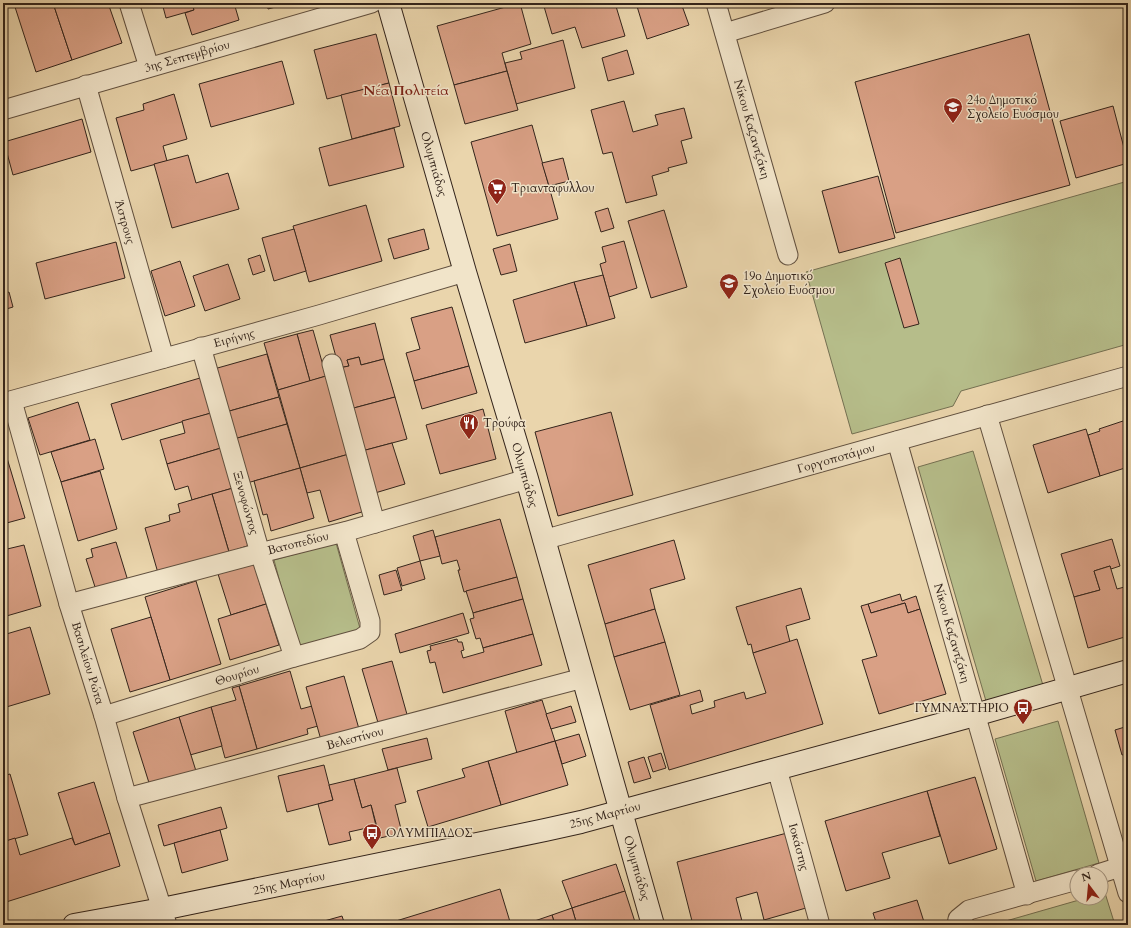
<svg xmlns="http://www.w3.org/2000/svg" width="1131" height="928" font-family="Cardo,serif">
<rect width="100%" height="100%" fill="#ead5ac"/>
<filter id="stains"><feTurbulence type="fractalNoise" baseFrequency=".005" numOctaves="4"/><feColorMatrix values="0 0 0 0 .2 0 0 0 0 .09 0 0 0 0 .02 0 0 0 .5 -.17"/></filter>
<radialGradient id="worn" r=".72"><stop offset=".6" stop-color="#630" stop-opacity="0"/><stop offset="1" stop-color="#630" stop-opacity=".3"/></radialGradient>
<!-- green -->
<g fill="#b6bd8a" stroke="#747052">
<polygon points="1128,181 1128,344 961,391 953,406 852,434 806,272"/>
<polygon points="973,451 1045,692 988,708 918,467"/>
<polygon points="336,543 361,632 298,649 274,560"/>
<polygon points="1058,721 1099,863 1036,881 995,739"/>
<polygon points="1105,893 1115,925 992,925 1086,898 1101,898 1101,894"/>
</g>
<!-- building -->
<g fill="#d9a085" stroke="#33241b">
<polygon points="27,3 53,3 72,60 36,72 15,7"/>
<polygon points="53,3 79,3 81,6 90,3 108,3 122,43 72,60"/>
<polygon points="162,3 192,3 194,10 166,18"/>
<polygon points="192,3 234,3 239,20 192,35 185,13 194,10"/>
<polygon points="267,3 291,3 268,9"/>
<polygon points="520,3 531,44 502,53 507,71 454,85 437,26"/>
<polygon points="543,3 615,3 625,36 582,48 575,27 552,34"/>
<polygon points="636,3 681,3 689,25 647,39"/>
<polygon points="376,34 389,83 327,99 314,50"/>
<polygon points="1029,34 1070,185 896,233 855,82"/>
<polygon points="563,40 575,88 516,104 505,63 522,59 520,52"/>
<polygon points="627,50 634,74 608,81 602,58"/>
<polygon points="282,61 294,104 211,127 199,84"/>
<polygon points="507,71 518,110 465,124 454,85"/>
<polygon points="389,83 400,126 352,139 341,95"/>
<polygon points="174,94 187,139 163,146 167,161 131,171 116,118 144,110 143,104"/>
<polygon points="624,101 633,132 658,125 655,115 684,108 692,138 681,141 687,163 668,168 669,171 652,176 657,195 626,203 612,152 603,154 591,110"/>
<polygon points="1113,106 1128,163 1076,178 1060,121"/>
<polygon points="82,119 91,152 13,175 4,142"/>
<polygon points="532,125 558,219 497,236 471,142"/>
<polygon points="394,128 404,167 329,186 319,148"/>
<polygon points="188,155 196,183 228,173 239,209 172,228 154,164"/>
<polygon points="563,158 569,181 549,186 542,163"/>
<polygon points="878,176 895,238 839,253 822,191"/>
<polygon points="366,205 382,261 309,282 293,226"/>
<polygon points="608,208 614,228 601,232 595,212"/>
<polygon points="664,210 687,287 651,298 628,221"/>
<polygon points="294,229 306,271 274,281 262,238"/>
<polygon points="424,229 429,249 394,259 388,239"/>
<polygon points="624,241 637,288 609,297 600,264 606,262 602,247"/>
<polygon points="116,242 125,278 45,299 36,263"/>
<polygon points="510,244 517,271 501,275 493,249"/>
<polygon points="260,255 265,271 253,275 248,259"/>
<polygon points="900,258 919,324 904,328 885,263"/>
<polygon points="180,261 195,306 165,316 151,271"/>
<polygon points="228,264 240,299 205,311 193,276"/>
<polygon points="603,275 615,318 587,326 574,282"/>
<polygon points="574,282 587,326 525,343 513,300"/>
<polygon points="9,292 13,307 3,310 3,294"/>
<polygon points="452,307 469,366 414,381 406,353 420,349 411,318"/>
<polygon points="375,323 384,359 361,365 359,357 347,360 349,366 339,368 330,335"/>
<polygon points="313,330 326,376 310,381 297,334"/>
<polygon points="297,334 310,381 278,390 264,343"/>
<polygon points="267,354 279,397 226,412 214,369"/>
<polygon points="359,357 361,365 384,359 395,397 350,409 339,368 349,366 347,360"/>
<polygon points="469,366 477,393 422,409 414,381"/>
<polygon points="326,376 349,454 300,468 278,390"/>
<polygon points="200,378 211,413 122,440 111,404"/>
<polygon points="279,397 287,424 234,439 226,412"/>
<polygon points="395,397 407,439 362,451 350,409"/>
<polygon points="78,402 90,440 40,455 28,418"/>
<polygon points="483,409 496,459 440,474 426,425"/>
<polygon points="611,412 633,495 558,516 535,432"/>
<polygon points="211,413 221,448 167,464 160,440 185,433 182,421"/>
<polygon points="1126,420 1128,428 1128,467 1100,476 1088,435 1100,431 1099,429"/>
<polygon points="287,424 300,468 247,483 234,439"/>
<polygon points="1086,429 1100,476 1048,493 1033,445"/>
<polygon points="95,439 104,469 61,482 51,452"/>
<polygon points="392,443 405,484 375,493 362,451"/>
<polygon points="3,448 4,448 25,518 3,524"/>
<polygon points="221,448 233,488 192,500 188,486 175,490 167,464"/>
<polygon points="349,454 365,511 329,522 320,490 307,493 300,468"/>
<polygon points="300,468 314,518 271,531 267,514 263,515 254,481"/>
<polygon points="100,471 117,529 78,541 61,482"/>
<polygon points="233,488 250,545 229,552 212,494"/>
<polygon points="212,494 229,552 158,573 145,528 170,521 169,515 180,512 178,504"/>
<polygon points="500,519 517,577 464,592 458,570 460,570 457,560 442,564 435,537"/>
<polygon points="433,530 440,556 420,561 413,536"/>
<polygon points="1112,539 1120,566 1111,569 1110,566 1094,571 1100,590 1074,597 1061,554"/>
<polygon points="674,540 685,579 650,589 655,609 605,624 588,565"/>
<polygon points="116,542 128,581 96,590 86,559 93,557 91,549"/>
<polygon points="24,545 41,606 3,617 3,550"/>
<polygon points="420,561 425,579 402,586 397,568"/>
<polygon points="254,564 266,604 231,615 218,574"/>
<polygon points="1110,566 1117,589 1128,586 1128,636 1088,648 1074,597 1100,590 1094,571"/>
<polygon points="396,570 402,590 384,595 379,575"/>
<polygon points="517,577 523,599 473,613 466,591"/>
<polygon points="196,581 221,664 170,680 145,597"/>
<polygon points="801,588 810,619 786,626 790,642 753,653 751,644 748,645 736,607"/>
<polygon points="900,594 902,601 916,596 920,609 908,613 905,603 871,613 868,604"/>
<polygon points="523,599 533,634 483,648 480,638 476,639 470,619 474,618 473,613"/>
<polygon points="905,603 908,613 920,609 946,694 879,714 862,660 877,656 861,606 868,604 871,613"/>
<polygon points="266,604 279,645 230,660 218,619"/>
<polygon points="655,609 665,642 614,657 605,624"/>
<polygon points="463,613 469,633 400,653 395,634"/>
<polygon points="151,617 170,680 130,692 111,629"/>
<polygon points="30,627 50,694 3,708 3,635"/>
<polygon points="533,634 542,665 443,693 435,662 430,663 427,651 431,650 430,646 457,639 458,642 462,642 464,650 461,651 463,658 484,652 483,648"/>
<polygon points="797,639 823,724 669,770 650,705 700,690 703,701 690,705 692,714 715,707 714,701 744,692 746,699 766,693 753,653"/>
<polygon points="665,642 680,695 630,710 614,657"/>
<polygon points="392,661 408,718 379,726 362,669"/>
<polygon points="290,671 301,709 312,706 318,726 307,729 308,734 257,749 239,686"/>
<polygon points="344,676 359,729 321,740 306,687"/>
<polygon points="239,686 257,749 225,758 211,707 236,700 232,688"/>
<polygon points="542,700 555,741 517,753 505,711"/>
<polygon points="571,706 576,722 551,729 546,714"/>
<polygon points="211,707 222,746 190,755 179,717"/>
<polygon points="179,717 196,771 150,786 133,732"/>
<polygon points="1128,726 1128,759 1126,754 1122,755 1115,730"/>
<polygon points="579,734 586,756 562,764 555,741"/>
<polygon points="427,738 432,759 388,770 382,749"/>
<polygon points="555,741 568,785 501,805 488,761"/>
<polygon points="661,753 666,768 653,772 648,757"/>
<polygon points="644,757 651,778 634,783 628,762"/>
<polygon points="488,761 501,805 428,827 417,791 465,777 462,769"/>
<polygon points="324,765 333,800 287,812 278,776"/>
<polygon points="397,768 406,802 395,805 402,833 380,838 371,805 362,808 354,779"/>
<polygon points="10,774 28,835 3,842 3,776"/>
<polygon points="975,777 997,849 949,864 927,791"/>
<polygon points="354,779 362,808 371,805 376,826 349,832 351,840 329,845 318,804 333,800 329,785"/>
<polygon points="94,782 110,833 75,845 58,793"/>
<polygon points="927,791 940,836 882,853 890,878 846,891 825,821"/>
<polygon points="221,807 227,828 164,846 158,825"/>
<polygon points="220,830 228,860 182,873 174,843"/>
<polygon points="110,833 120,866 3,903 3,842 15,838 20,855 72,838 75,845"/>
<polygon points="787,833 806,908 764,920 757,892 736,898 743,925 693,925 677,862"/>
<polygon points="616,864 625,891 572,908 562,881"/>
<polygon points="500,889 511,925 383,925"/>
<polygon points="625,891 636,925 591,925 590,924 586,925 577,925 572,908"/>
<polygon points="917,900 925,925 877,925 873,913"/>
<polygon points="572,908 577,925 555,925 552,915"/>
<polygon points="552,915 555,925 523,925"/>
<polygon points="342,916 345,925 310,925"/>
</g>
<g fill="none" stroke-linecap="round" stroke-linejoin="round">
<defs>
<g id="street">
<polyline points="129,3 149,67"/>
<polyline points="716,3 788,255"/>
<polyline points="725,33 825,3"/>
<polyline points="86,85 164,358"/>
<polyline points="3,110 372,3"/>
<polyline points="201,347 260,553 294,657"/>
<polyline points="332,364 375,523"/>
<polyline points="12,401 69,604 104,716 127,798 167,925"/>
<polyline points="3,403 319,315 465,272"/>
<polyline points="987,415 1128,893"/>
<polyline points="897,441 1027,895"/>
<polyline points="543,540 1128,376"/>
<polyline points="69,604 260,553 344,532 527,479"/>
<polyline points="104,716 294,657 360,639 370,632 370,621 344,532"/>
<polyline points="777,769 820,925"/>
<polyline points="127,798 583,678"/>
<polyline points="1098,874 1120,867"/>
<polyline points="957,925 958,919 969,910 1077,880"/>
</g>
<g id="secondary">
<polyline points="388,3 465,272 527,479 653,925"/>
<polyline points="74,925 162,909 545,830 581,822 975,715 1128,671"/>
</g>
</defs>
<!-- street casing -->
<use href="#street" stroke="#61503f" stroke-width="21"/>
<!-- secondary casing -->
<use href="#secondary" stroke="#33241b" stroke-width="24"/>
<!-- street -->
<use href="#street" stroke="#f1e4c9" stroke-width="19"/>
<!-- secondary -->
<use href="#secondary" stroke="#f1e4c9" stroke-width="22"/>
</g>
<!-- icons -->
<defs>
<symbol id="school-pin" viewBox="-11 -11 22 30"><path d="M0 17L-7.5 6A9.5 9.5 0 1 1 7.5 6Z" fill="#8f2418" stroke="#f1e4c9"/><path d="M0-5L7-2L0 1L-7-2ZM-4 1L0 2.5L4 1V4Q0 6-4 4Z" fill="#fff"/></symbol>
<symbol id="supermarket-pin" viewBox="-11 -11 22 30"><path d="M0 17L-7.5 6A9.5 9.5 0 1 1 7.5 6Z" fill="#8f2418" stroke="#f1e4c9"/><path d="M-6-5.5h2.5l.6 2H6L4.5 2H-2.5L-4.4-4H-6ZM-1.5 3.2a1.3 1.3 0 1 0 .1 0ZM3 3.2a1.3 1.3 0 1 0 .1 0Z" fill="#fff"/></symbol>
<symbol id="restaurant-pin" viewBox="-11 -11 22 30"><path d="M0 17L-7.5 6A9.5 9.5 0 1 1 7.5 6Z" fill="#8f2418" stroke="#f1e4c9"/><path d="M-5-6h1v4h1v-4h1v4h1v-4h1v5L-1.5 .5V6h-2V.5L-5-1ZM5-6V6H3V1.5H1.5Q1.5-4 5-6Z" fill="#fff"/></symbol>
<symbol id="bus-pin" viewBox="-11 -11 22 30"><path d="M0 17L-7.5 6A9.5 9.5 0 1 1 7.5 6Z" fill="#8f2418" stroke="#f1e4c9"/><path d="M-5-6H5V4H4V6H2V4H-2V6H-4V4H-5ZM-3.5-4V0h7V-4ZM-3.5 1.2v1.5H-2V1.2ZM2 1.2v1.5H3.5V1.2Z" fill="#fff"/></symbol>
</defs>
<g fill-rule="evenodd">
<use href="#school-pin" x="942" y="96" width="22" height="30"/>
<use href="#supermarket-pin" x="486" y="177" width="22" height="30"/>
<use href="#school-pin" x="718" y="272" width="22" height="30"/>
<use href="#restaurant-pin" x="458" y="412" width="22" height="30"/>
<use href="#bus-pin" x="1012" y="697" width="22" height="30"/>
<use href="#bus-pin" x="361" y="822" width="22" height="30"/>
</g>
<g text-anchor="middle" stroke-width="3" stroke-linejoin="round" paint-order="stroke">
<!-- street labels -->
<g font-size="12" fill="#33241b" stroke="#f1e4c9">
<text transform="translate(187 56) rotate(-16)" y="4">3ης Σεπτεμβρίου</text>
<text transform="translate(752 129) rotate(74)" y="4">Νίκου Καζαντζάκη</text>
<text transform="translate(434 164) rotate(74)" y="4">Ολυμπιάδος</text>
<text transform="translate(125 222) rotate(74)" y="4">Άστρους</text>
<text transform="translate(234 338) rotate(-15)" y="4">Ειρήνης</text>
<text transform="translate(836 458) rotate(-16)" y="4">Γοργοποτάμου</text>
<text transform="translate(525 475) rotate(74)" y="4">Ολυμπιάδος</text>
<text transform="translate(246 503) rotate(74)" y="4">Ξενοφώντος</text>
<text transform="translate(298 543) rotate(-14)" y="4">Βατοπεδίου</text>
<text transform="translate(952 633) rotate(74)" y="4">Νίκου Καζαντζάκη</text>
<text transform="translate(88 663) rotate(73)" y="4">Βασιλείου Ρώτα</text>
<text transform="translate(237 675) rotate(-17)" y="4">Θουρίου</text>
<text transform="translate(355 738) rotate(-15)" y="4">Βελεστίνου</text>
<text transform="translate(605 815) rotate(-15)" y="4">25ης Μαρτίου</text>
<text transform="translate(799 847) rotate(75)" y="4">Ιοκάστης</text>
<text transform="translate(637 868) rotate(74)" y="4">Ολυμπιάδος</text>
<text transform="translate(289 883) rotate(-12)" y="4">25ης Μαρτίου</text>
</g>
<!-- poi labels -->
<g font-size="12" fill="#33241b" stroke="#f1e4c9" text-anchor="start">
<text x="967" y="104">24ο Δημοτικό<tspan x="967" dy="14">Σχολείο Ευόσμου</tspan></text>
<text x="511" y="192">Τριανταφύλλου</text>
<text x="743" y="280">19ο Δημοτικό<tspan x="743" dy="14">Σχολείο Ευόσμου</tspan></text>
<text x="483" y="427">Τρούφα</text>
<text x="1009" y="712" text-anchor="end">ΓΥΜΝΑΣΤΗΡΙΟ</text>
<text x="386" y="837">ΟΛΥΜΠΙΑΔΟΣ</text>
</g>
<!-- quarter labels -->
<g font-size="14" font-weight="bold" fill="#7a1f14" stroke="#f1e4c9">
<text x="406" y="95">Νέα Πολιτεία</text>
</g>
</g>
<!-- margin -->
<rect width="1131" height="928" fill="none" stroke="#ead5ac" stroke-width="16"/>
<rect x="4" y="4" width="1123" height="920" fill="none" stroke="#33241b" stroke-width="2"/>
<rect x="8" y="8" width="1115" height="912" fill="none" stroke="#33241b"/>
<!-- north arrow -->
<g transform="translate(1089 886) rotate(344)"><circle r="19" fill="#f1e4c9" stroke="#a59783"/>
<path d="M0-3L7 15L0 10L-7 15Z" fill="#8f2418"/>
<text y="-6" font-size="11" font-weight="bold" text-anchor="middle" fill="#33241b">N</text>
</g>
<rect width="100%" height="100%" filter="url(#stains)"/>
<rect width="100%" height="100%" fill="url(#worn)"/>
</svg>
